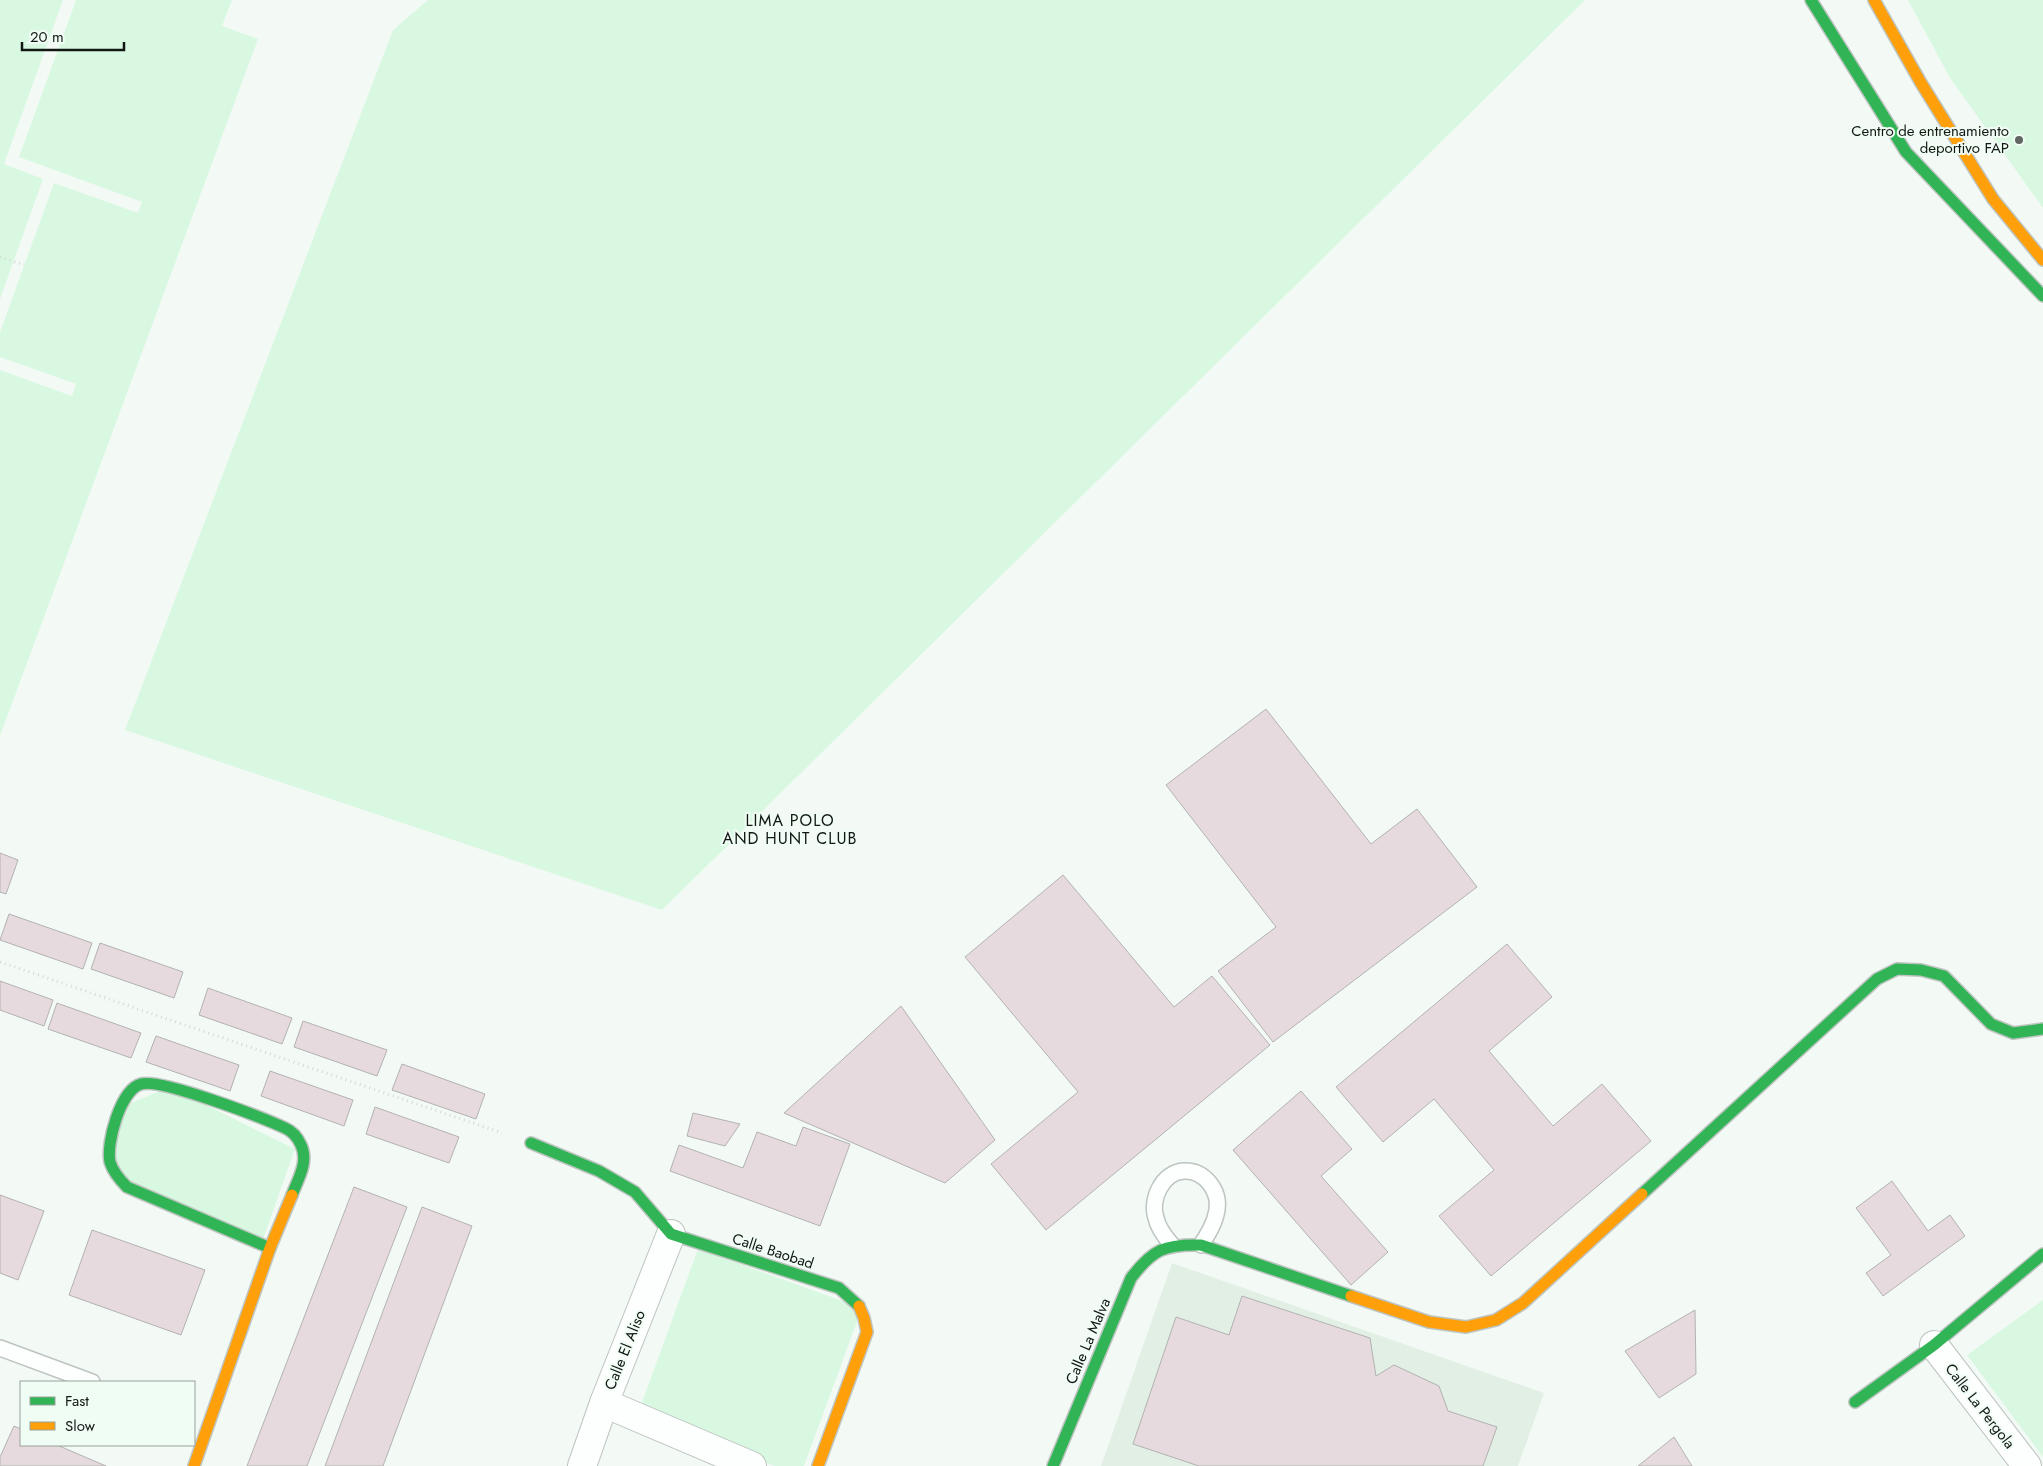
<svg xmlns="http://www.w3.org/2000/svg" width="2043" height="1466" font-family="Jost,sans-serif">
<rect width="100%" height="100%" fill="#f3faf5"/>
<!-- built -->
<polygon fill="#e1efe5" points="1172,1263 1544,1393 1518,1466 1101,1466"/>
<!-- green -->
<g fill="#d9f8e2">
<polygon points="0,0 63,0 4,164 43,179 0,299"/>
<polygon points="76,0 232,0 222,26 258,39 0,736 0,370 72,396 76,384 0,357 0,332 54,183 138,213 142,202 19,157"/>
<polygon points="428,0 1585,0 662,910 125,730 393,30"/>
<polygon points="1908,0 2043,0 2043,208 1950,78"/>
<polygon points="170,1087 295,1149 261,1245 126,1188 109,1143 123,1106"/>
<polygon points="698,1249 862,1308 804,1466 775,1466 637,1416"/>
<polygon points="2043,1300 2043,1457 1967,1355"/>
</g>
<!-- building -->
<g fill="#e7dade" stroke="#b2b2b1">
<polygon points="1266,709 1371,844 1417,809 1477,887 1273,1042 1218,971 1276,927 1166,785"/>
<polygon points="0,853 18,860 6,894 0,892"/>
<polygon points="1063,875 1174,1007 1212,976 1270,1045 1046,1230 991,1164 1078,1092 965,957"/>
<polygon points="9,914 92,943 83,969 0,940"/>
<polygon points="100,943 183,972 174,998 91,969"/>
<polygon points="1507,944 1552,997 1489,1051 1553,1126 1602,1084 1651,1141 1491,1276 1439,1216 1494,1170 1434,1099 1383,1142 1336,1087"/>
<polygon points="0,981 53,1000 44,1026 0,1010"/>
<polygon points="208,988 292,1018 282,1044 199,1015"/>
<polygon points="57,1003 141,1033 131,1058 48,1029"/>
<polygon points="901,1006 995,1140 945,1183 784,1113"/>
<polygon points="303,1021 387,1050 377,1076 294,1047"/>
<polygon points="156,1036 239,1065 230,1091 146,1062"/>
<polygon points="402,1064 485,1094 476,1119 392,1090"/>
<polygon points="270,1071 353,1100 344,1126 261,1096"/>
<polygon points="1301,1091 1352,1149 1321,1176 1388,1252 1351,1285 1233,1150"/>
<polygon points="375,1107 459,1137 449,1163 366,1134"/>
<polygon points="693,1113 740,1124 725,1146 687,1136"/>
<polygon points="803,1127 850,1144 820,1226 670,1171 679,1145 743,1168 757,1132 796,1146"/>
<polygon points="1892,1181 1928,1231 1950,1215 1965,1236 1883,1296 1866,1273 1891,1255 1856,1208"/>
<polygon points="354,1187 407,1207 307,1466 247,1466"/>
<polygon points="0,1195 44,1211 18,1280 0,1273"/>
<polygon points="422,1207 472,1226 383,1466 325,1466"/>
<polygon points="92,1230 205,1270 181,1335 69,1295"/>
<polygon points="1242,1296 1370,1338 1376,1376 1394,1365 1439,1386 1448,1411 1497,1427 1483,1466 1199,1466 1133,1444 1176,1317 1229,1335"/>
<polygon points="1695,1310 1696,1374 1659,1398 1625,1351"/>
<polygon points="14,1426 21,1429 21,1445 57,1445 106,1466 0,1466 0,1457"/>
<polygon points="1674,1437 1692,1466 1638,1466"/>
</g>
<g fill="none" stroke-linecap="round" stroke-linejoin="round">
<defs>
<g id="lane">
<path d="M1172 1245C1165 1237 1158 1228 1156 1218 1150 1200 1162 1172 1184 1171 1204 1170 1220 1190 1217 1210 1215 1223 1208 1234 1201 1245"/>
<polyline points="0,1348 92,1382"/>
</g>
<g id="street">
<polyline points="1934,1345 2027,1466"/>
<polyline points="604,1403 752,1466"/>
<polyline points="582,1466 604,1403 671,1234"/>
</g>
<g id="fast">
<polyline points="1811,0 1906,152 2043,296"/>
<polyline points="531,1143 599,1171 635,1192 671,1234 839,1288 859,1306"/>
<polyline points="1642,1194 1877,979 1897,969 1921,970 1944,976 1991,1024 2013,1033 2043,1029"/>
<path d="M270 1248 127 1187C120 1180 113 1172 110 1162 106 1144 120 1090 141 1084 161 1078 263 1118 285 1128 292 1131 298 1138 301 1145 309 1162 298 1179 292 1195"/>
<polyline points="1855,1402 1934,1345 2043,1254"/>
<path d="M1053 1466 1131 1278C1153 1249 1165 1244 1201 1245L1351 1296"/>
</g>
<g id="slow">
<polyline points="1874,0 1921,83 1993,199 2043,260"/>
<polyline points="1351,1296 1429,1322 1466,1327 1496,1320 1523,1303 1642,1194"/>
<polyline points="194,1466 270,1248 292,1195"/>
<polyline points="818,1466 867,1332 864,1318 859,1306"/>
</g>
</defs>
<!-- lane casing -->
<use href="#lane" stroke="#bec4c0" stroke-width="18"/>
<!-- street casing -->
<use href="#street" stroke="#bec4c0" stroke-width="30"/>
<!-- fast casing -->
<use href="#fast" stroke="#bec4c0" stroke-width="14"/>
<!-- slow casing -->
<use href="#slow" stroke="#bec4c0" stroke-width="14"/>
<!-- path -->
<g stroke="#d5d8d6" stroke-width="3" stroke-dasharray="1 4" stroke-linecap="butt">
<polyline points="0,257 24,265"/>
<polyline points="0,962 502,1133"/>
</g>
<!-- lane -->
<use href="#lane" stroke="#fdfefe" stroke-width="15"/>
<!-- street -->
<use href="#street" stroke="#fdfefe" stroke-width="28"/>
<!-- fast -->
<use href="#fast" stroke="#30b455" stroke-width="11"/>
<!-- slow -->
<use href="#slow" stroke="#ff9f0a" stroke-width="11"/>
</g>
<!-- markers -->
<circle fill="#616663" stroke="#f0fdf4" stroke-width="2" cx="2019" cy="140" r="5"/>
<g text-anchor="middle" stroke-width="4" stroke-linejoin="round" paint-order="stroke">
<!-- poi labels -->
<g font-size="15" fill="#131714" stroke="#f0fdf4" text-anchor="end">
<text x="2009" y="136">Centro de entrenamiento<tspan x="2009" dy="17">deportivo FAP</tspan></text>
</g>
<!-- street labels -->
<g font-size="15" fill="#131714" stroke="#f0fdf4">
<text transform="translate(773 1251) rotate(18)" y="5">Calle Baobad</text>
<text transform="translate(1088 1341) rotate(-67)" y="5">Calle La Malva</text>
<text transform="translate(625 1350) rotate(-68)" y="5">Calle El Aliso</text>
<text transform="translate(1980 1406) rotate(52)" y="5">Calle La Pergola</text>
</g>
<!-- neighbourhood labels -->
<g font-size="16" letter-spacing="1" fill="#131714" stroke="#f0fdf4">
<text x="790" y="826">LIMA POLO<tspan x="790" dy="18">AND HUNT CLUB</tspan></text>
</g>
</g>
<!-- legend -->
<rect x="20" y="1381" width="175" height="65" fill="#f0fdf4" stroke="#98a19a"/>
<rect x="30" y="1397" width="25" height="8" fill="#30b455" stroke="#98a19a"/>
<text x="65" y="1406" font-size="15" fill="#131714">Fast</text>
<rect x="30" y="1422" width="25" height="8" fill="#ff9f0a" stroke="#98a19a"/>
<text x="65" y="1431" font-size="15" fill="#131714">Slow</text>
<!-- scale -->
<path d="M22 42v8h102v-8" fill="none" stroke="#131714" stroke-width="2.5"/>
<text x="30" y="42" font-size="15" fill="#131714" stroke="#f0fdf4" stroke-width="4" paint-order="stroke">20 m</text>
</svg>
